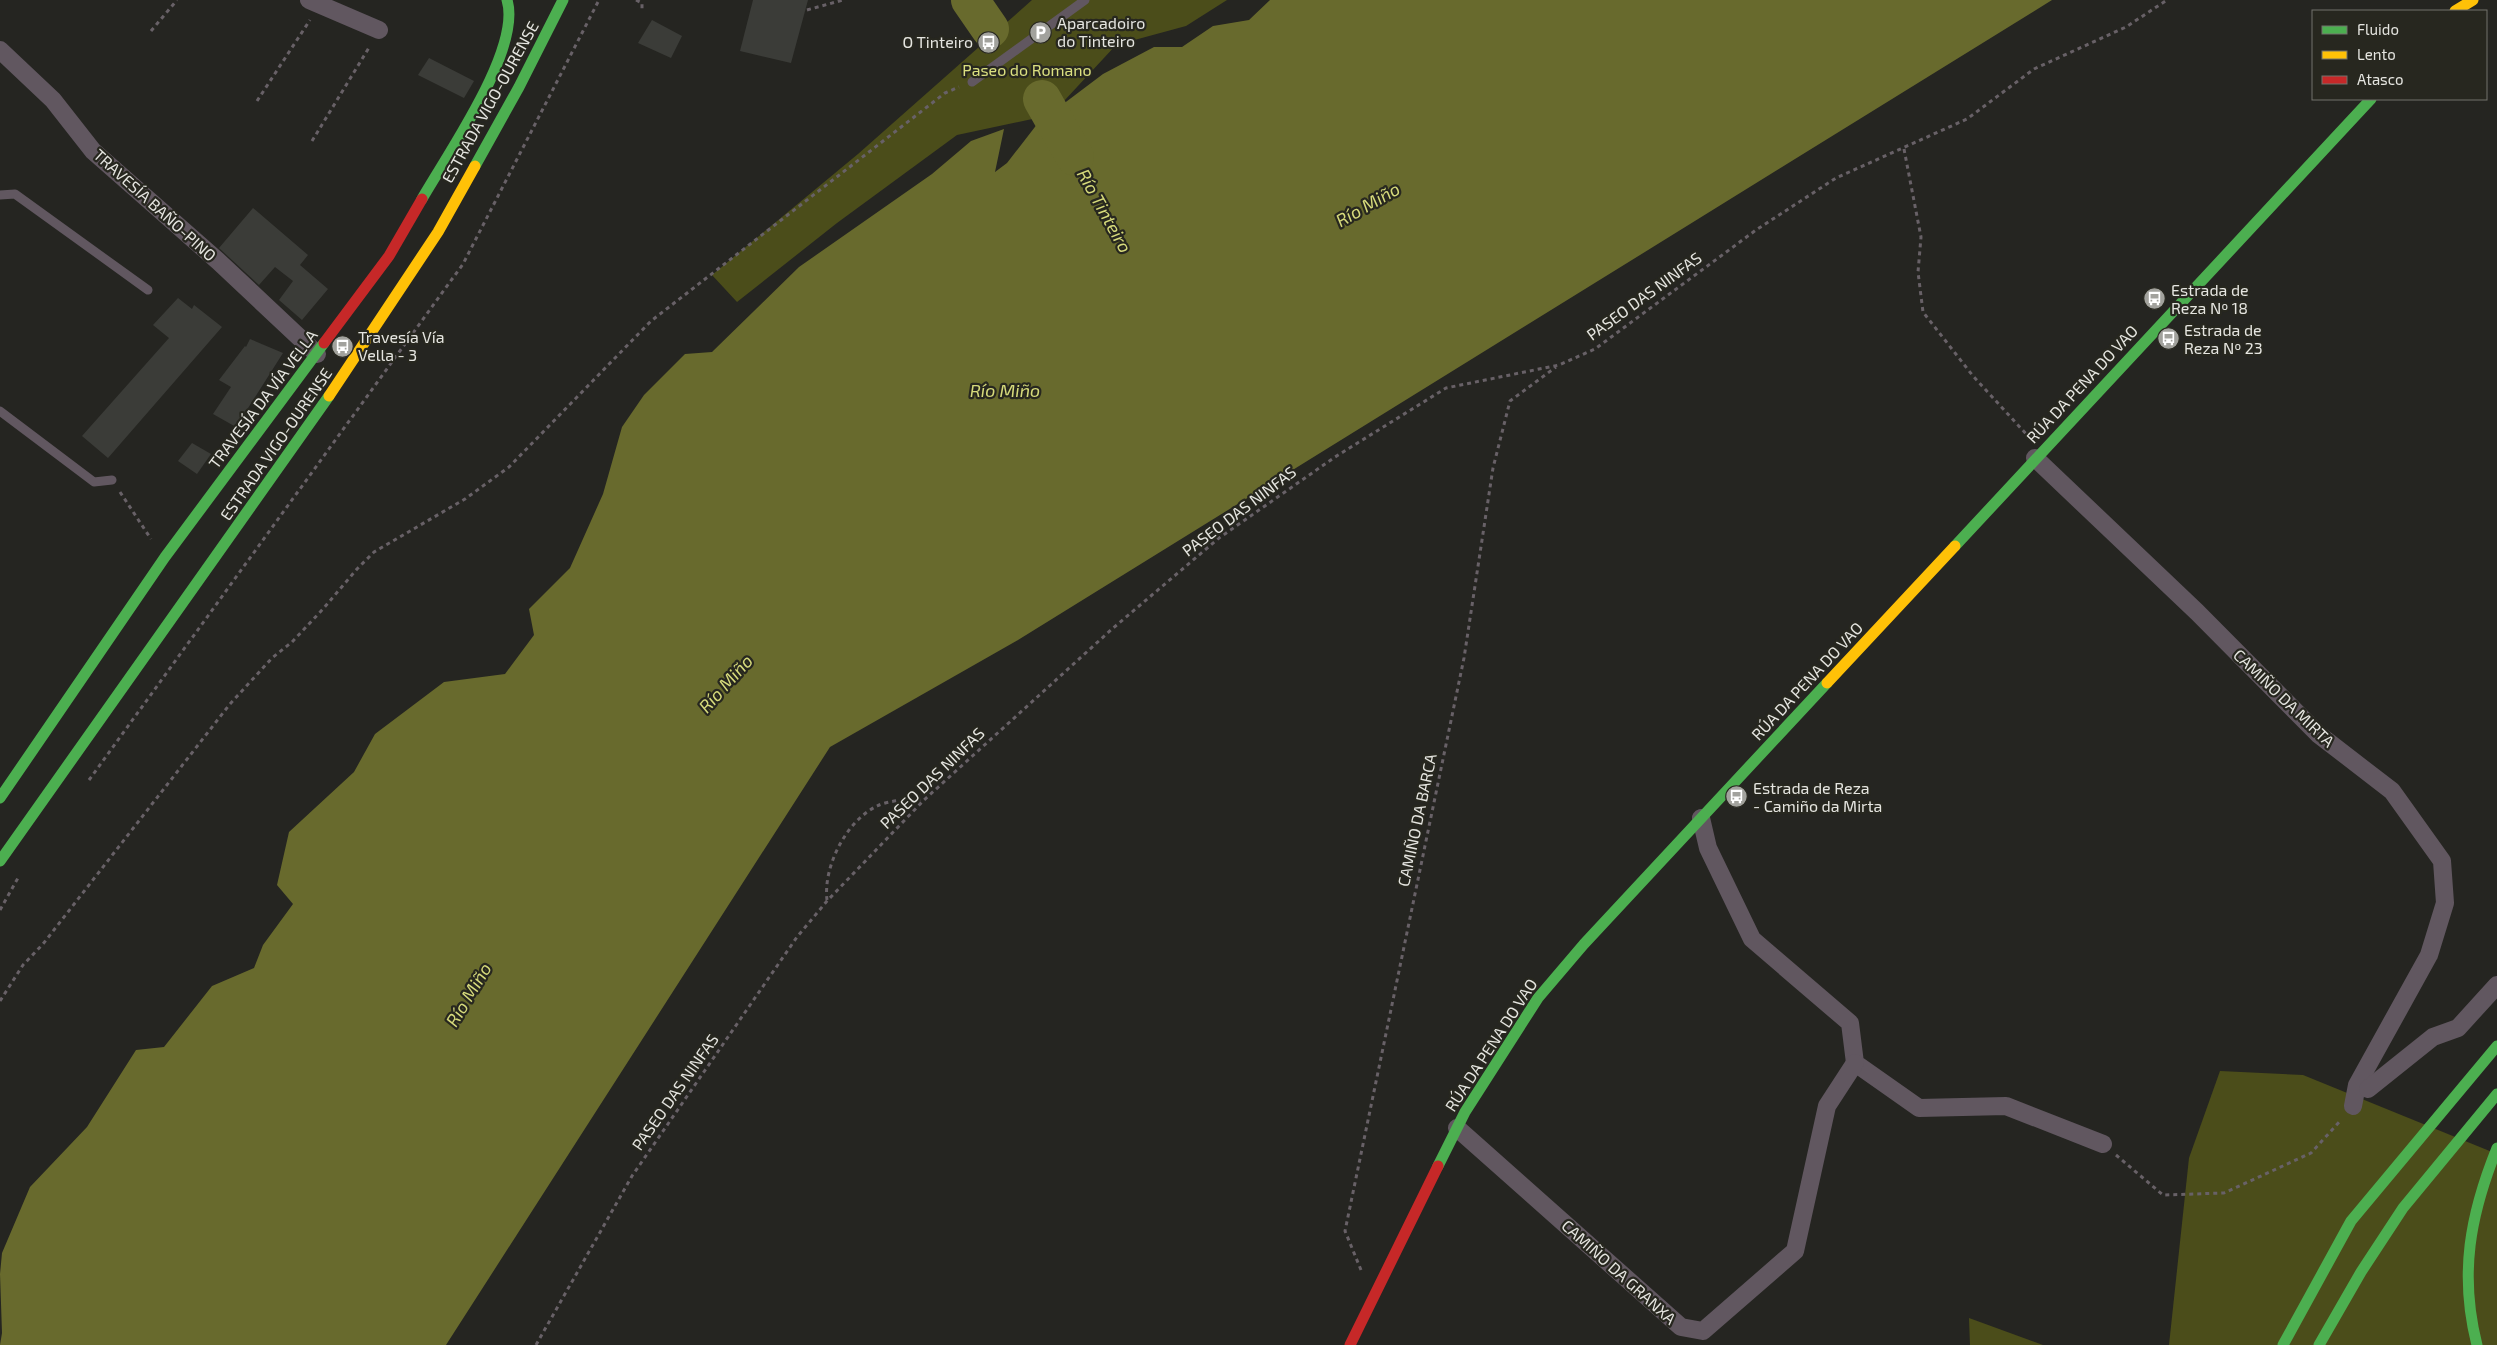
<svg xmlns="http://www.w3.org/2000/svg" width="2497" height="1345" font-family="'Exo 2',sans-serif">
<rect width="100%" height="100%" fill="#252521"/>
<!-- green -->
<g fill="#4b4d1a">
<polygon points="1032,0 1227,0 1186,26 1116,45 1051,115 957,135 837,223 737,302 712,275 858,154"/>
<polygon points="2220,1071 2303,1075 2497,1154 2497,1345 2169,1345 2189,1158"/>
<polygon points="1969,1318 2043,1345 1970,1345"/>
</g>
<!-- water -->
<polygon fill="#686a2d" points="1270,0 2052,0 1018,640 830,747 446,1345 0,1345 2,1333 0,1274 2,1253 30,1187 87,1127 136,1050 164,1047 212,986 254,968 263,945 293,904 277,885 289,832 354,772 375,734 444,682 505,674 534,635 529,609 570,568 603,494 622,427 644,395 685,354 712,352 799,267 932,174 971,141 1004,129 995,172 1007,163 1038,123 1103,74 1154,47 1182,47 1213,26 1249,20"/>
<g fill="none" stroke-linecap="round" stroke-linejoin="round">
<!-- river -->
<g stroke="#686a2d" stroke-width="38">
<polyline points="970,0 990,29"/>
<polyline points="1042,99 1075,157"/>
</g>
</g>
<!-- building -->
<g fill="#3b3c38">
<polygon points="753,0 808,0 791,63 740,51"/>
<polygon points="652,20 682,36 671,58 638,43"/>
<polygon points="429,58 474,81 464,98 418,75"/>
<polygon points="253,208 308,255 300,265 328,289 302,320 279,300 293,281 275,267 259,285 219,248"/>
<polygon points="178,298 192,309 194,305 222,327 108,458 82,436 169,338 153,325"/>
<polygon points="250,339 283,353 236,427 213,414 231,387 219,380 245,346 246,347"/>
<polygon points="192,443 211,454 197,474 178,461"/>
</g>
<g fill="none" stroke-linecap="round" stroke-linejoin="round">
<!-- path -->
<g stroke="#686167" stroke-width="3" stroke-dasharray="4 4" stroke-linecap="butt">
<polyline points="636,0 642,3 642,11"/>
<polyline points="807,10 843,0"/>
<polyline points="151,31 177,0"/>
<polyline points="257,101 310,20"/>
<polyline points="312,141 370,46"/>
<polyline points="1904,149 1921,237 1918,272 1923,312 1973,376 2028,436"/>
<polyline points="120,492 151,539"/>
<polyline points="89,780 463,264 599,0"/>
<path d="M827 900C823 867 846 821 877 806 889 800 910 799 923 800"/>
<polyline points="0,910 18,878"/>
<polyline points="0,1001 23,965 43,944 230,704 272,658 292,642 323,609 357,569 374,552 465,499 509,467 651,321 945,93 959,87"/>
<polyline points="2116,1155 2163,1195 2224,1193 2311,1153 2341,1120"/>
<polyline points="1361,1270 1345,1231 1464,658 1493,468 1510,401 1556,367"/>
<polyline points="536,1345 632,1176 797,937 827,901 924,800 1112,629 1219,538 1335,457 1446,388 1559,365 1595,349 1756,230 1836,178 1967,119 2034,69 2126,27 2167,0"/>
</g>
<!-- lane -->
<g stroke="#615760" stroke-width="9">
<polyline points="972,82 1085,0"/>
<polyline points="0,195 15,194 148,290"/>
<polyline points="0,411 94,482 112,480"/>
</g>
<!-- street -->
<g stroke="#615760" stroke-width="18">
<polyline points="309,0 379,30"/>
<polyline points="0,50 53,100 93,151 218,261 317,354"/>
<polyline points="2035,458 2197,612 2318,734 2392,791 2442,861 2445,903 2429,955 2357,1085 2353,1106"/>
<polyline points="1701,818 1708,848 1752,939 1850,1023 1855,1063 1919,1108 2006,1106 2103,1144"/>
<polyline points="2368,1089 2433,1037 2458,1028 2497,985"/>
<polyline points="1457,1128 1681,1327 1703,1331 1795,1251 1827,1106 1855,1063"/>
</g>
<!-- fast -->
<g stroke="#4caf50" stroke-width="11">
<polyline points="475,166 519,87 563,0"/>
<path d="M422 199C447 155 522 49 507 0"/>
<polyline points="1955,546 2371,99"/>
<polyline points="0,798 165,557 324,343"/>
<polyline points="0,861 329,396"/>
<polyline points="1438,1166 1465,1112 1538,998 1584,944 1827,683"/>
<polyline points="2283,1345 2351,1221 2497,1046"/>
<polyline points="2319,1345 2361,1272 2403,1208 2497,1094"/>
<path d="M2477 1345C2459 1274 2470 1215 2497 1148"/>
</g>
<!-- slow -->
<g stroke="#ffc107" stroke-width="11">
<polyline points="2455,11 2473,0"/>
<polyline points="329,396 438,232 475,166"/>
<polyline points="1827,683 1955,546"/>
</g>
<!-- jam -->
<g stroke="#c62828" stroke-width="11">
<polyline points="324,343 389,256 422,199"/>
<polyline points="1350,1345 1438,1166"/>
</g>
</g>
<!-- icons -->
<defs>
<symbol id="parking-disc" viewBox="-11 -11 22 22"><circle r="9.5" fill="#a2a29d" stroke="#27271f"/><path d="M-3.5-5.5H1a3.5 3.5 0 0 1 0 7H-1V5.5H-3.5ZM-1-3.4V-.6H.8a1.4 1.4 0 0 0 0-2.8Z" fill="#fff"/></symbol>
<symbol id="bus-disc" viewBox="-11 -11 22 22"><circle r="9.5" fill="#a2a29d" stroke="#27271f"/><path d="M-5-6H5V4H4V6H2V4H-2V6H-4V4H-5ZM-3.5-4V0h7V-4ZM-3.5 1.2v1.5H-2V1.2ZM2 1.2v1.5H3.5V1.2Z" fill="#fff"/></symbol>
</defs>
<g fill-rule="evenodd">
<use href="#parking-disc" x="1028" y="20" width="25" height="25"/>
<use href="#bus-disc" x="976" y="30" width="25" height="25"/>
<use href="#bus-disc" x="2142" y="286" width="25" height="25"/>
<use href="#bus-disc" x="2156" y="326" width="25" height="25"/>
<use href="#bus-disc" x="330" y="334" width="25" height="25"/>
<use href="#bus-disc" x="1724" y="784" width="25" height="25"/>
</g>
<g text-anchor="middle" stroke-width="4.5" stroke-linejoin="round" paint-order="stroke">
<!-- poi labels -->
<g font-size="16" fill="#e5e5e0" stroke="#27271f" text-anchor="start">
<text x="1057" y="29">Aparcadoiro<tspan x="1057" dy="18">do Tinteiro</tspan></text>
<text x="973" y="48" text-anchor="end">O Tinteiro</text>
<text x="2171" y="296">Estrada de<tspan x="2171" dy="18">Reza Nº 18</tspan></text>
<text x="2184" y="336">Estrada de<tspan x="2184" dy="18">Reza Nº 23</tspan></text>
<text x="358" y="343">Travesía Vía<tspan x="358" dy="18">Vella - 3</tspan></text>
<text x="1753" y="794">Estrada de Reza<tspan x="1753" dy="18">- Camiño da Mirta</tspan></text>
</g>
<!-- park labels -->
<g font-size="16" fill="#dbe080" stroke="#27271f">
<text x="1027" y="76">Paseo do Romano</text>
</g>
<!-- street labels -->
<g font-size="16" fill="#e5e5e0" stroke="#27271f">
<text transform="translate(490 102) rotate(-61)" y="6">ESTRADA VIGO-OURENSE</text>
<text transform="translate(155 205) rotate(42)" y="6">TRAVESÍA BAÑO-PINO</text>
<text transform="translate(1644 296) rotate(-36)" y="6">PASEO DAS NINFAS</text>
<text transform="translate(2082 384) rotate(-47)" y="6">RÚA DA PENA DO VAO</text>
<text transform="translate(263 399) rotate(-53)" y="6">TRAVESÍA DA VÍA VELLA</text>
<text transform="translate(276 444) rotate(-55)" y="6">ESTRADA VIGO-OURENSE</text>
<text transform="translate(1239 511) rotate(-37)" y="6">PASEO DAS NINFAS</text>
<text transform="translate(1807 681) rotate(-47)" y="6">RÚA DA PENA DO VAO</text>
<text transform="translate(2284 698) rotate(44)" y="6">CAMIÑO DA MIRTA</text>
<text transform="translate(932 778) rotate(-44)" y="6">PASEO DAS NINFAS</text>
<text transform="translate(1417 820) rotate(-78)" y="6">CAMIÑO DA BARCA</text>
<text transform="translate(1491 1045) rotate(-57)" y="6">RÚA DA PENA DO VAO</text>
<text transform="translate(675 1092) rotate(-55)" y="6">PASEO DAS NINFAS</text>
<text transform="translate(1619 1272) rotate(42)" y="6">CAMIÑO DA GRANXA</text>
</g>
<!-- water labels -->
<g font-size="18" font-style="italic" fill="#d6da7b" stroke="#27271f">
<text transform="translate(1368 205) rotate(-30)" y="6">Río Miño</text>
<text transform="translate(1104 211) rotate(61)" y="6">Río Tinteiro</text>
<text x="1005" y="397">Río Miño</text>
<text transform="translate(726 684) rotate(-48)" y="6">Río Miño</text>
<text transform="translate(469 995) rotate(-59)" y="6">Río Miño</text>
</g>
</g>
<!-- legend -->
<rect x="2312" y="10" width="175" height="90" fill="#27271f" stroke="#73736c"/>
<rect x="2322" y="26" width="25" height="8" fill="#4caf50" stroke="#73736c"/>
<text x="2357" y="35" font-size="15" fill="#e5e5e0">Fluido</text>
<rect x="2322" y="51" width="25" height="8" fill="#ffc107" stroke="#73736c"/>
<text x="2357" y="60" font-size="15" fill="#e5e5e0">Lento</text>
<rect x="2322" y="76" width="25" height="8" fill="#c62828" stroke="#73736c"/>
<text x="2357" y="85" font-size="15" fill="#e5e5e0">Atasco</text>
</svg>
